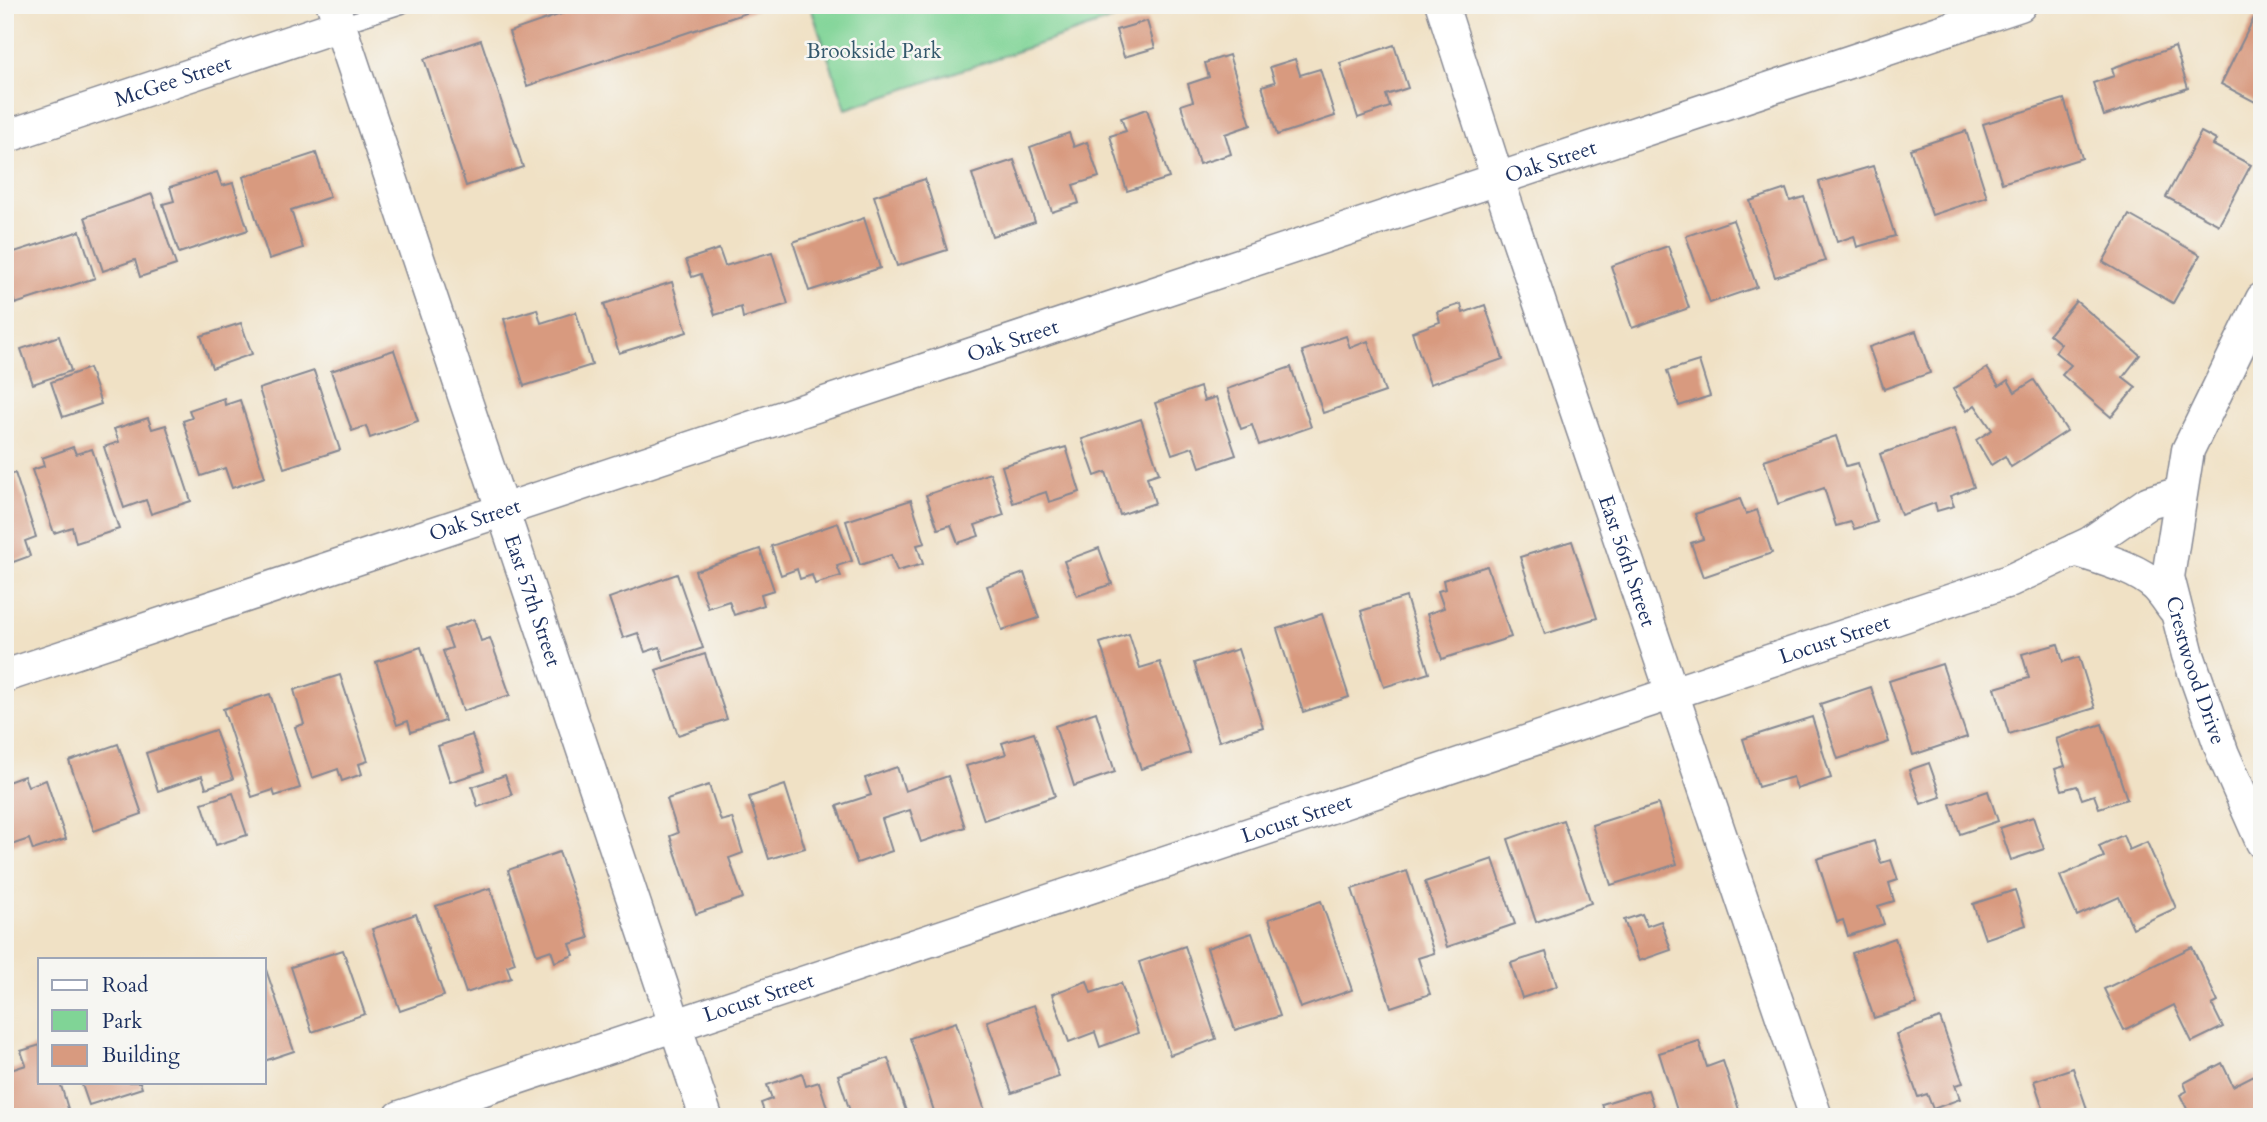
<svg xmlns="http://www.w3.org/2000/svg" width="2267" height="1122" viewBox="0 0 2267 1122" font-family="Cardo,serif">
<rect width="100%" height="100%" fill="#f6f6f2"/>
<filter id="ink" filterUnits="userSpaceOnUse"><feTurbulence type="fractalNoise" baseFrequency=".0143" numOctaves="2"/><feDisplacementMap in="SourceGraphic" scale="14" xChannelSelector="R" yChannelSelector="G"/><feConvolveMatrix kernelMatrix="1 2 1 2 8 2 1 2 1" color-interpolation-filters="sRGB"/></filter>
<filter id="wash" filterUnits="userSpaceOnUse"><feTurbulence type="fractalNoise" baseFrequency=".00686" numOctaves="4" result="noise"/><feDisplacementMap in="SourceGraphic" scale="28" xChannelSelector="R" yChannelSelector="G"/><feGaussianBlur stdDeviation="1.57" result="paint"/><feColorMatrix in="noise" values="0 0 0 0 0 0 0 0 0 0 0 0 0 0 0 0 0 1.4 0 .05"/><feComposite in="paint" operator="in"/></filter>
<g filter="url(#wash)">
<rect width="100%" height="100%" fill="#f0e1c5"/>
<!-- green -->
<polygon fill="#80d496" stroke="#4e827a" stroke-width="2" points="810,5 1155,5 846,109"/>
<g id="blocks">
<!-- building -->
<g fill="#d89a7f">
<polygon points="587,5 767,5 767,6 527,86 509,32"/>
<polygon points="2254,18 2262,22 2262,99 2259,104 2221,84"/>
<polygon points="1147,21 1155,48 1124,57 1116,30"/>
<polygon points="481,40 523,167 466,186 424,59"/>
<polygon points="1394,45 1408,88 1386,95 1390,107 1358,118 1340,63"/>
<polygon points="2175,47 2188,88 2104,116 2093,83 2114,76 2112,68"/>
<polygon points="1229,55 1251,125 1225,134 1231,154 1199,164 1181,105 1193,101 1188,84 1209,77 1205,63"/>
<polygon points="1295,59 1300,75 1320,69 1335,116 1277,135 1262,86 1275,82 1270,67"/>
<polygon points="2064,99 2082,158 2002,183 1983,124"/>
<polygon points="1147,109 1169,178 1127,191 1110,136 1126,131 1121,118"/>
<polygon points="1966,131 1987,197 1932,215 1910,149"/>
<polygon points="2201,132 2216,140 2213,145 2251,165 2219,225 2166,197"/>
<polygon points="1069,133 1074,147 1087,142 1099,177 1073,185 1079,203 1052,212 1030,147"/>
<polygon points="316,153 330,197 291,210 303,248 269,259 243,177"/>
<polygon points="1014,160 1035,222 992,236 972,174"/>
<polygon points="1873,166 1895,236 1857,247 1854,236 1837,242 1819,182"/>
<polygon points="217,172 222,186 233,183 248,230 179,253 163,204 174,201 170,187"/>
<polygon points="925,179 947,250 897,266 874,196"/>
<polygon points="1786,189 1790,201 1804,197 1825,261 1775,277 1750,201"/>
<polygon points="152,194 176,265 140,277 135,260 103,271 85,217"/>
<polygon points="2129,215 2200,255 2173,303 2103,262"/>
<polygon points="864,218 880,268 809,291 793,242"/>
<polygon points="1733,220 1757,287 1710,303 1686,236"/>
<polygon points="80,231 95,278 15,304 5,272 5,255"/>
<polygon points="1668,246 1689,308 1632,328 1611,266"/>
<polygon points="719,249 725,266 772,252 788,304 743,318 741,307 715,315 701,274 692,277 686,260"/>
<polygon points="672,282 687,332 619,353 604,304"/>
<polygon points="2076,301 2140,355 2123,377 2136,387 2111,417 2062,375 2071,365 2055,352 2061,344 2049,334"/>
<polygon points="1461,304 1463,313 1485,305 1503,359 1430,384 1412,332 1440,322 1437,312"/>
<polygon points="537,309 541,323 576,312 592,365 524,386 504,319"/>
<polygon points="241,323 252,354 212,368 201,336"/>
<polygon points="1916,331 1930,373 1884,389 1869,347"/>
<polygon points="59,336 71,371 33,384 21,349"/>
<polygon points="1346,336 1350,348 1368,341 1385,392 1323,413 1302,351"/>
<polygon points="394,350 418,421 370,438 366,426 352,431 331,371"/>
<polygon points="1699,361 1710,396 1679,406 1667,371"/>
<polygon points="1291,367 1311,427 1259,445 1252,425 1241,429 1227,389"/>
<polygon points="89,368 101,404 63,417 51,382"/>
<polygon points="1987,368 1999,386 2008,380 2015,392 2034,380 2067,431 2011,467 2005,456 1991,465 1976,440 1992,430 1975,405 1967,411 1953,389"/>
<polygon points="314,371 340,450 284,468 259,389"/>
<polygon points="1200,387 1204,401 1216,397 1236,455 1200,467 1193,447 1172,454 1155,403"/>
<polygon points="224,398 225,405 240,400 265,477 232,488 225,468 201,476 183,421 192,418 189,410"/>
<polygon points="148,418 152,429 166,425 191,501 151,514 146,500 124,508 104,447 119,442 114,429"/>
<polygon points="1141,419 1159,473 1147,477 1155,503 1120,515 1106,472 1095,476 1082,439"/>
<polygon points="1954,429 1974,487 1950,496 1954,506 1937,511 1935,503 1901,515 1880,454"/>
<polygon points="1836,436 1846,466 1858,463 1877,522 1854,529 1851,522 1836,526 1824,488 1778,504 1764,460"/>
<polygon points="73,447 76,454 92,449 119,529 76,543 72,527 54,533 32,470 44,466 42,458"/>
<polygon points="1066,447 1080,492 1049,502 1046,492 1013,503 1002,466"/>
<polygon points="15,473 36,537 25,541 30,556 5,565 5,476"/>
<polygon points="990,473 1004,515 975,525 979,536 958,543 951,525 938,529 926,495"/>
<polygon points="1740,499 1746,514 1757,510 1772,553 1703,577 1691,543 1703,539 1695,514"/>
<polygon points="911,500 925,543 917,545 923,564 897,571 891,555 860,565 846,521"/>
<polygon points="838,523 852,561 837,566 841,576 815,584 812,575 800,579 797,569 781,575 771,546"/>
<polygon points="1572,541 1597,618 1545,634 1520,557"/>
<polygon points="1099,548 1112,584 1077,596 1064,561"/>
<polygon points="760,549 774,590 761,594 764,605 734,615 729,601 708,608 695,571"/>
<polygon points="1487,566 1511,637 1442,659 1427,614 1444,608 1438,591 1445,589 1443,580"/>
<polygon points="1024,573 1039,618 1002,630 987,586"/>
<polygon points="677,574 703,648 664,661 660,647 645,652 638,633 623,638 609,598"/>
<polygon points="1406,597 1429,673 1384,687 1361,611"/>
<polygon points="1322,614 1349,697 1303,712 1277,629"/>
<polygon points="474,619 481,641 490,638 510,695 463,711 443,651 452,648 445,629"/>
<polygon points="1129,634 1140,668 1160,662 1190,753 1141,769 1100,643"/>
<polygon points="2058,644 2063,662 2079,657 2095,708 2009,734 1995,688 2029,678 2022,654"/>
<polygon points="421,647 445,721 411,732 408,721 397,725 376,662"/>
<polygon points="1238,649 1263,727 1219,741 1194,663"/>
<polygon points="705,654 727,719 678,735 656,670"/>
<polygon points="1942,664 1967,737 1913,755 1889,681"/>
<polygon points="340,675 368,761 359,764 362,774 342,781 338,769 312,778 295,727 304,724 294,690"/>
<polygon points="1871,687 1889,742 1838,759 1820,704"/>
<polygon points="270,694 300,788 275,796 273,790 252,797 223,709"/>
<polygon points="1096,712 1115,772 1074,786 1055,726"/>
<polygon points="1812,717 1831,778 1797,789 1793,777 1758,787 1743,739"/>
<polygon points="2102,724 2127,799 2099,808 2094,795 2082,799 2077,786 2062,790 2055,769 2065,766 2056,739"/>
<polygon points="215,730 233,779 206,788 202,776 158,791 146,753"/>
<polygon points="1034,733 1055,796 984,820 966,766 1006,754 1002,743"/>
<polygon points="472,735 484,771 450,782 438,746"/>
<polygon points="118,744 142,814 94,831 69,761"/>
<polygon points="1929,763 1941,797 1921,804 1909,770"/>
<polygon points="897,767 905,791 948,776 965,827 921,842 910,810 882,819 892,851 857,863 837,806 871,795 865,778"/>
<polygon points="505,775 512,795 478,807 472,787"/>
<polygon points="24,776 28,786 46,780 66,839 33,850 29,839 5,847 5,783"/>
<polygon points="709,785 721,821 732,818 743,853 729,858 743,898 696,914 670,836 678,833 667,799"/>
<polygon points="785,785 805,848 769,859 749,797"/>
<polygon points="1988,791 1998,821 1960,834 1950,804"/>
<polygon points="233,793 247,835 216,845 202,803"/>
<polygon points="1658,804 1677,864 1611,885 1592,825"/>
<polygon points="2033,817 2044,849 2011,860 2000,828"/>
<polygon points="1563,820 1591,903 1536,922 1508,839"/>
<polygon points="2123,835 2129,850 2147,842 2176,908 2133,928 2119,897 2077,916 2060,876 2104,857 2099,846"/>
<polygon points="1874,841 1881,863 1891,860 1898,880 1889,883 1894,901 1878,906 1884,924 1848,936 1843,920 1837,922 1817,859"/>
<polygon points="559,852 589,938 570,944 574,955 555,962 551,950 537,955 508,870"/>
<polygon points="1493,859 1515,924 1447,947 1425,882"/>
<polygon points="1407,871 1434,953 1418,958 1430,994 1391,1007 1352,889"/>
<polygon points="490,888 515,963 507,966 511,978 466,993 436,906"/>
<polygon points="2015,890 2026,925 1985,939 1973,904"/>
<polygon points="1321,901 1352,990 1300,1008 1269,919"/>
<polygon points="416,914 444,996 400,1011 372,929"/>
<polygon points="1642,914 1647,926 1661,921 1671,950 1639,961 1624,920"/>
<polygon points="1252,933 1280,1016 1235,1030 1207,948"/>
<polygon points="1895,938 1917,1004 1874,1018 1852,953"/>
<polygon points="1185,946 1216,1039 1170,1055 1139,962"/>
<polygon points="2192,947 2218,1002 2212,1005 2223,1027 2192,1042 2174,1005 2124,1030 2104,989"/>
<polygon points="343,950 365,1014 312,1032 291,967"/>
<polygon points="1546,952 1557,986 1522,998 1511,963"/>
<polygon points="264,964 294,1051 264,1061"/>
<polygon points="1087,981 1091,993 1121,983 1138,1033 1100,1047 1095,1032 1069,1042 1052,994"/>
<polygon points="1034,1005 1059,1077 1012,1093 987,1021"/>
<polygon points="1940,1018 1963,1083 1955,1085 1960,1099 1933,1109 1927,1094 1918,1097 1896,1034"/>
<polygon points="956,1022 987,1117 936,1117 910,1038"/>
<polygon points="1699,1041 1707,1067 1723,1061 1739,1110 1716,1117 1679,1117 1659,1053"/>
<polygon points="40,1045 40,1082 60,1082 69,1112 54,1117 5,1117 5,1065 10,1064 11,1070 26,1065 21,1051"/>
<polygon points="888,1058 908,1117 852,1117 838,1075"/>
<polygon points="2222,1063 2233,1086 2254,1075 2262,1090 2262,1117 2191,1117 2180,1095 2187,1091 2184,1083"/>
<polygon points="2073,1068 2087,1109 2065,1117 2046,1117 2034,1081"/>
<polygon points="802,1073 806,1086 819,1082 830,1117 766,1117 761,1103 772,1099 767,1085"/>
<polygon points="81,1082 140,1082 142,1088 89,1105"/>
<polygon points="1648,1090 1657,1117 1606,1117 1602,1104"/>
</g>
</g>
</g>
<g filter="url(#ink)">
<use href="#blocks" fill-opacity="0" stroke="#868892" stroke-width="2"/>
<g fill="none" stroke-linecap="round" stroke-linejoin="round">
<!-- lane casing -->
<g stroke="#868892" stroke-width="19">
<polyline id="lane" points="340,25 402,5"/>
</g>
<!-- street casing -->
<g stroke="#868892" stroke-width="35">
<g id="street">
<path id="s1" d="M333 5 706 1117"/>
<path id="s2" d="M1442 5 1498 180 1816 1117"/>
<path id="s3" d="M5 137 340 25"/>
<path id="s4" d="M2262 299 2188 450 2168 577 2188 655 2223 754 2262 842"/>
<path d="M2075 550C2101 559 2135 567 2156 586 2163 593 2168 601 2174 609"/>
<path id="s5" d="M5 676 2020 5"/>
<path id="s6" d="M400 1117 2009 581 2090 543 2149 502 2180 493"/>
</g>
</g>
<!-- lane -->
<use href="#lane" stroke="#fff" stroke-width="16"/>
<!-- street -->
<use href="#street" stroke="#fff" stroke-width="32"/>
</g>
</g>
<g text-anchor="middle" stroke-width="5" stroke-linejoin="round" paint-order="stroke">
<!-- park labels -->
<g font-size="21" fill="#34586c" stroke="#f6f6f2">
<text x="874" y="58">Brookside Park</text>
</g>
<!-- street labels -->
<g font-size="21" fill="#1b2f5e" stroke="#f6f6f2">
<text dy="7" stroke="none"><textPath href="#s3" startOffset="177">McGee Street</textPath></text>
<text dy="7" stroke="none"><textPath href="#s5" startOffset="1629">Oak Street</textPath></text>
<text dy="7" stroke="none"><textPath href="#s5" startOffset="1062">Oak Street</textPath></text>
<text dy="7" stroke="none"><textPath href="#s5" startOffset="495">Oak Street</textPath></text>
<text dy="7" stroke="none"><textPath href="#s2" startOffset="586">East 56th Street</textPath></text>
<text dy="7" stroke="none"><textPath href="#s1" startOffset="628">East 57th Street</textPath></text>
<text dy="7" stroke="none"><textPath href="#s6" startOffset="1512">Locust Street</textPath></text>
<text dy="7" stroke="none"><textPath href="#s4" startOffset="394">Crestwood Drive</textPath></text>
<text dy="7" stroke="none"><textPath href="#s6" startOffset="945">Locust Street</textPath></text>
<text dy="7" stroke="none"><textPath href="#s6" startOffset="378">Locust Street</textPath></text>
</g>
</g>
<!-- margin -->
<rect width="2267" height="1122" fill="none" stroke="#f6f6f2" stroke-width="28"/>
<!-- legend -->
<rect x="38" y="958" width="228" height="126" fill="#f6f6f2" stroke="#9ea6b7" stroke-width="2"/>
<rect x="52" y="980" width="35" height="10" fill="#ffffff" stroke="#9ea6b7" stroke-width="2"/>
<text x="102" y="992" font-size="21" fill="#1b2f5e">Road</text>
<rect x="52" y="1010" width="35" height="21" fill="#80d496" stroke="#9ea6b7" stroke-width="2"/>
<text x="102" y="1028" font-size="21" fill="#1b2f5e">Park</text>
<rect x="52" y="1045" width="35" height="21" fill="#d89a7f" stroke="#9ea6b7" stroke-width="2"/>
<text x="102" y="1062" font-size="21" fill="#1b2f5e">Building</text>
</svg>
